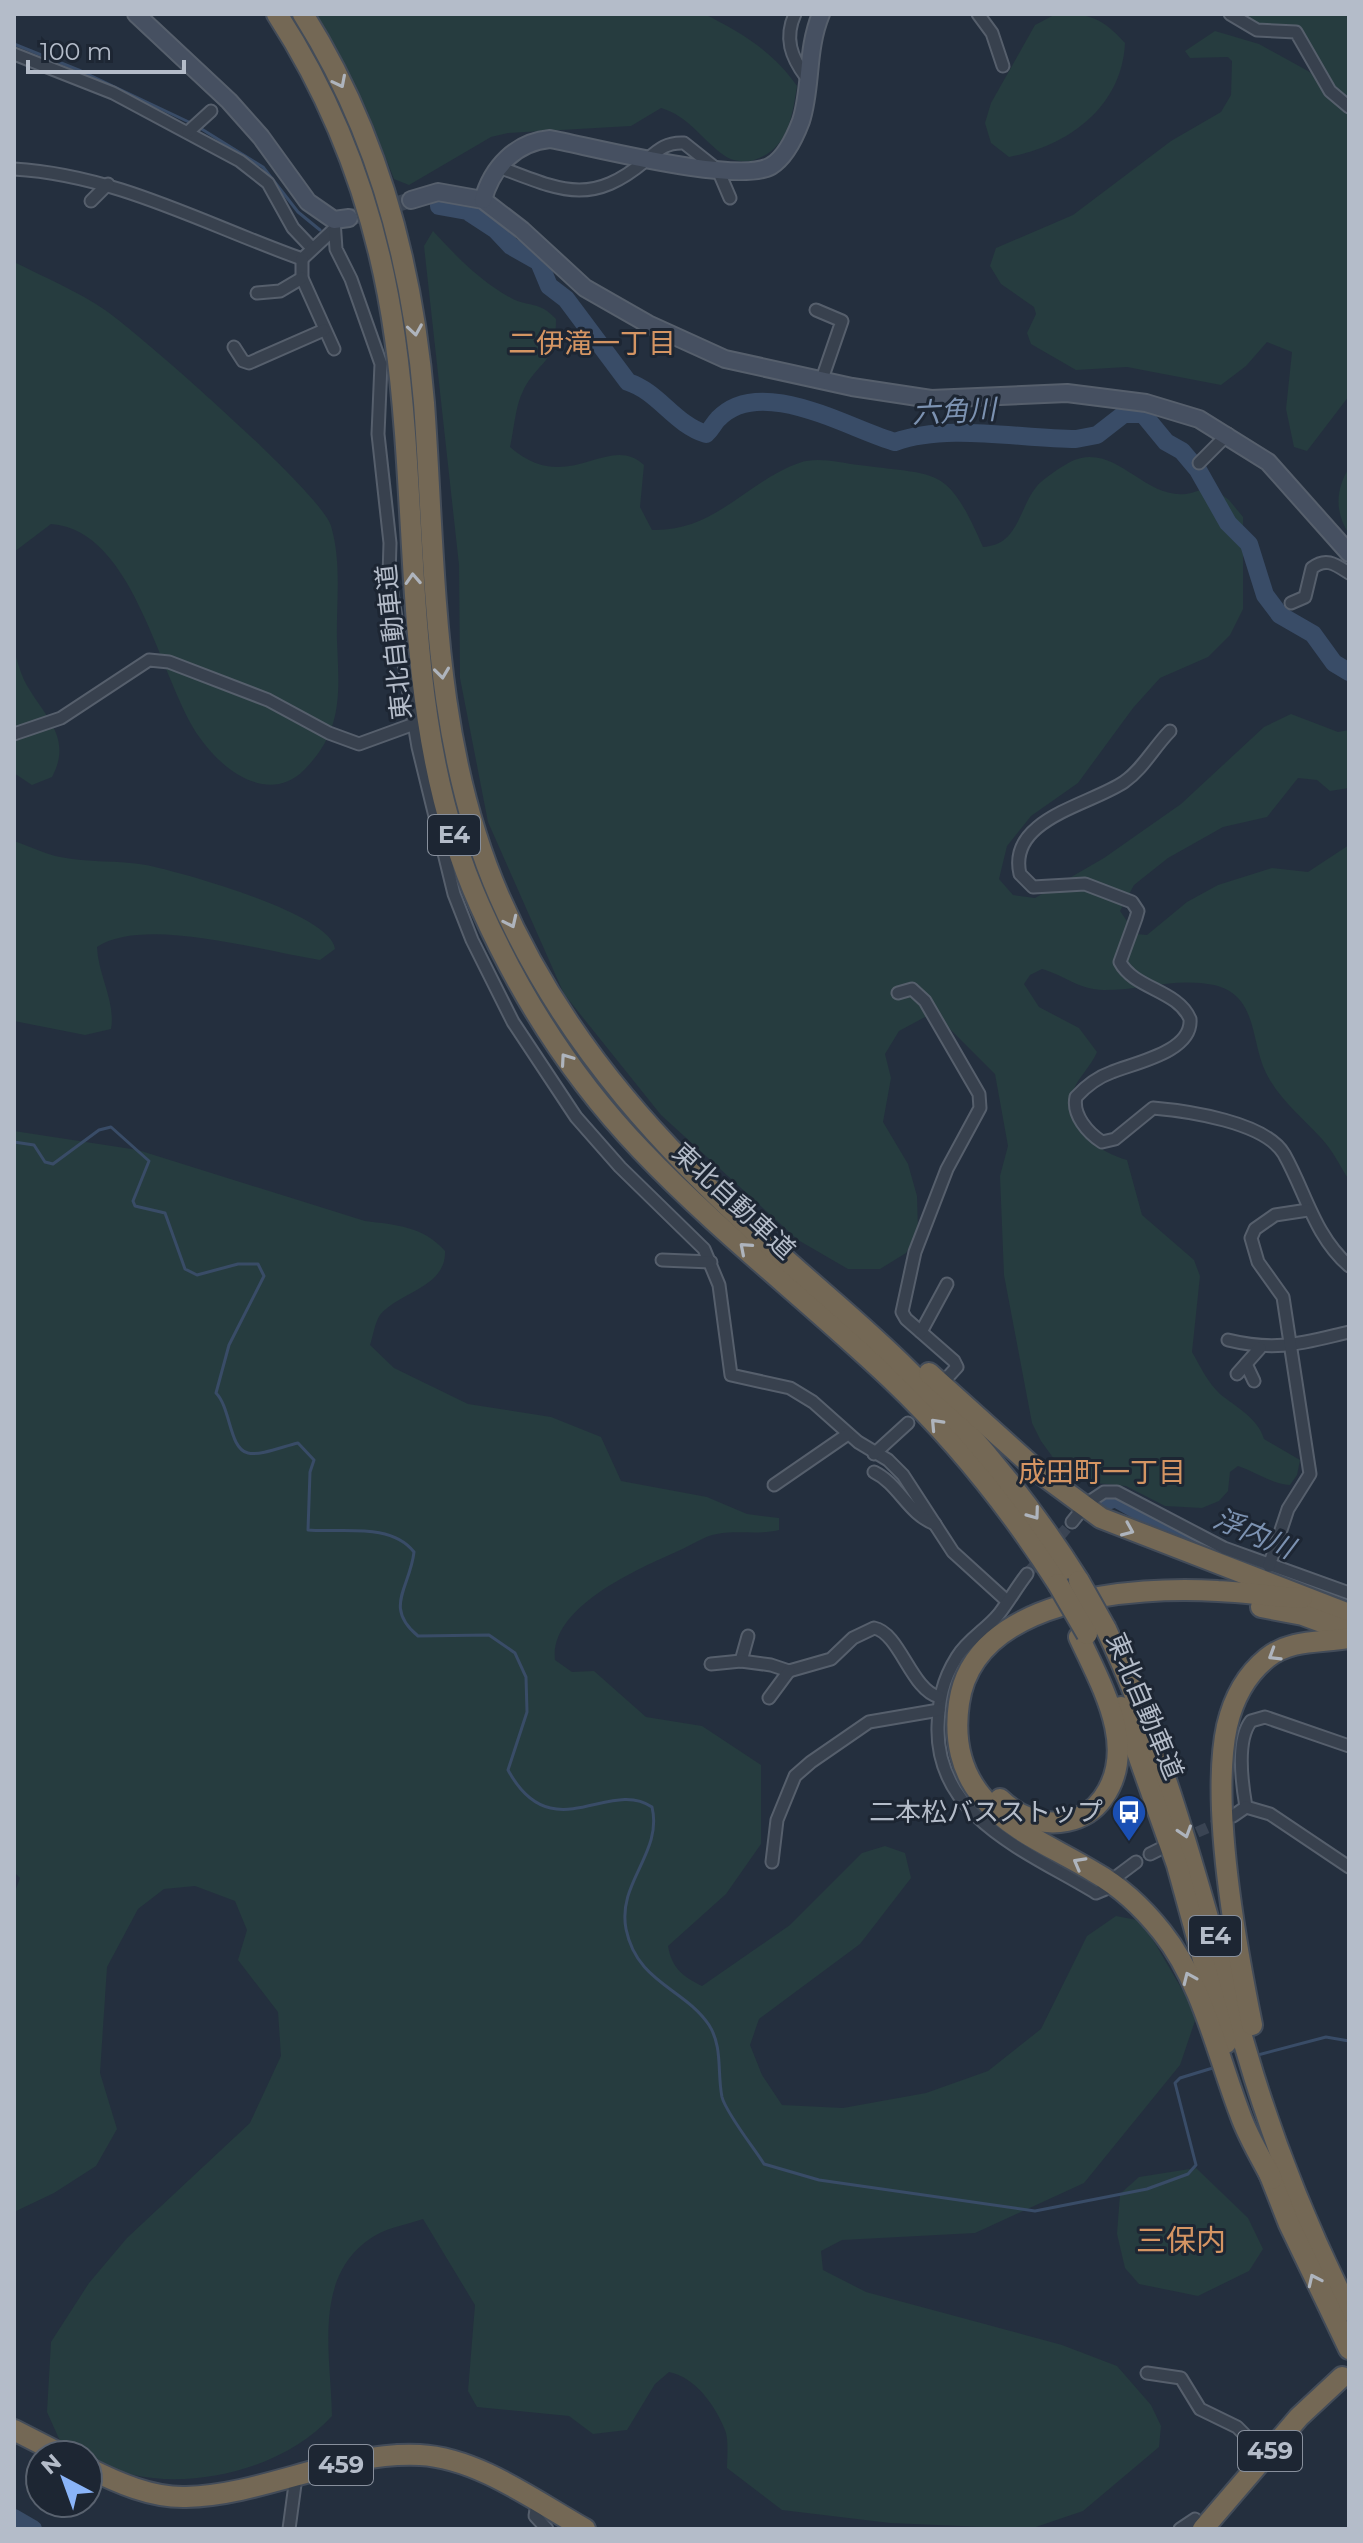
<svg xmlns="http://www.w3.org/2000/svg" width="1363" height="2543" viewBox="0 0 1363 2543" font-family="Montserrat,'Noto Sans JP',sans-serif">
<rect width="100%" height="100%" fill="#242f3e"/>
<!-- green -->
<g fill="#263c3f">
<path d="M315 14H704C739 31 774 52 797 86 792 118 788 149 754 160 745 163 732 161 725 156 702 140 689 116 661 108L631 126 508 133 491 137 409 185 394 179 367 110Z"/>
<path d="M1056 14C1091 14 1101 17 1125 43 1122 107 1068 146 1009 157L991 143 985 123 991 103 1035 25Z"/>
<polygon points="1238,14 1349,14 1349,101 1327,81 1302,32 1295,27 1256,25"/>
<polygon points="1215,31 1259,44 1308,71 1315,76 1329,99 1349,114 1349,396 1307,451 1294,447 1286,409 1292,352 1267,342 1246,366 1221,385 1127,367 1076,370 1031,344 1027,333 1036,314 1034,307 1001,284 990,266 996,248 1073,215 1171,141 1221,112 1231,95 1232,61 1228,57 1190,58 1185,51"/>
<path d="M433 231C457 257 480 281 511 298 530 308 538 300 556 319 556 366 540 358 523 391 515 407 514 430 510 447 568 498 608 431 644 465L640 507 652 530C715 532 747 481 799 463 817 456 841 463 859 465 942 476 947 466 983 547 1019 545 1018 509 1037 486 1044 478 1062 466 1072 461 1116 442 1143 499 1186 494 1194 493 1202 489 1210 486L1229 500 1243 517V609L1230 635 1208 657 1160 678 1133 708 1078 783 1031 816 1007 846 999 879 1013 895 1035 898 1104 858 1181 804 1264 727 1291 714 1338 732 1349 730V788L1330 791 1317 780 1298 778 1267 817 1223 827 1168 858 1134 885 1120 911 1136 934 1147 935 1187 902 1218 885 1272 868 1308 872 1349 845V1180C1340 1166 1333 1151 1322 1139 1303 1118 1279 1099 1266 1073 1250 1040 1258 995 1214 985 1176 977 1142 990 1104 990 1079 990 1064 975 1042 969L1030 975 1024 984 1039 1007 1079 1028 1097 1052C1091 1066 1078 1078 1074 1089 1061 1126 1096 1151 1127 1160L1142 1215 1194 1260 1200 1276 1192 1352C1200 1366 1208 1383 1220 1394 1236 1407 1258 1418 1264 1439L1300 1460 1297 1475 1290 1485C1274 1485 1254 1471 1238 1466L1230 1472 1228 1491 1219 1501 1202 1508 1165 1506 1126 1486 1086 1482 1054 1459 1041 1441 1032 1423 1004 1275 1000 1176 1008 1146 995 1074 948 1027 925 1017 899 1031 885 1054 891 1078 883 1122 908 1164 917 1196 918 1230 906 1253 880 1269H848L798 1240 661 1115 564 994 488 822 460 678 459 565 424 246Z"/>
<path d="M14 262C44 277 77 291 105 310 140 334 322 494 331 526 342 563 336 603 337 641 339 691 344 730 304 770 269 805 223 771 200 738 159 681 136 530 51 524L14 552Z"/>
<path d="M1349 468V534C1335 513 1335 490 1349 468Z"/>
<path d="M14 650C17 660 20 671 24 680 42 715 74 736 52 777L32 785 14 773Z"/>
<path d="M14 841C29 846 45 854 60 857 88 863 118 860 146 865 181 872 332 914 335 949L320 960C265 952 144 915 97 947 98 975 116 1002 111 1029L85 1035 14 1021Z"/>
<path d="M14 1131 138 1150 365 1221C396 1225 423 1226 445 1251 446 1288 400 1291 380 1315 375 1322 373 1336 370 1345L394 1368 468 1404 551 1417 601 1437 621 1481 707 1497 747 1514 779 1518V1530C759 1535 738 1530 717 1534 704 1536 690 1546 678 1551 638 1569 549 1607 555 1660L572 1672 594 1671 646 1717 702 1726 761 1765V1844L726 1894 668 1946C672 1968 682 1976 702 1986L790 1925 862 1853 885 1846 905 1853 911 1878 860 1944 759 2019 750 2045 762 2075 782 2105 843 2108 926 2093 988 2071 1041 2029 1087 1936 1116 1916 1142 1921 1197 2015 1180 2065 1084 2183 975 2233 842 2240 821 2251 823 2270 866 2292 1062 2345 1117 2366 1151 2405 1161 2426 1159 2447 1083 2511 1030 2529 890 2523 782 2510 727 2468C727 2457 729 2440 725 2430 715 2405 695 2377 669 2372L655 2384 627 2430 593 2434 569 2416 477 2407 468 2391 475 2305 423 2219C409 2224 390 2227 376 2235 311 2273 331 2354 332 2416 286 2467 199 2489 133 2475 108 2470 82 2452 60 2441L47 2412 51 2342 89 2283 127 2238 250 2123 281 2056 278 2012 238 1960 247 1930 235 1901 195 1886 164 1889 138 1909 107 1967 100 2073 117 2129 96 2166 54 2193 14 2212V1894L20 1878 14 1872Z"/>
<polygon points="1196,2168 1248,2218 1263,2249 1249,2271 1198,2296 1139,2284 1125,2268 1117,2234 1120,2194 1139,2177"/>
</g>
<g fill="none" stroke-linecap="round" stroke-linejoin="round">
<!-- stream -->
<g stroke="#394c67" stroke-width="3">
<polyline points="14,44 81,71 193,124"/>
<polyline points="200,128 263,167 298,212 320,230"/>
<path d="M14 1142 34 1145 45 1162 53 1164 99 1130 111 1127 149 1161 133 1201 135 1206 165 1213 185 1269 197 1275 238 1264H258L264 1276 229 1345 216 1393C231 1408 229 1449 248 1453 261 1456 284 1446 298 1443L314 1460 310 1472 308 1530C341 1533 391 1522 414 1552 410 1588 383 1607 418 1636L489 1635 515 1653 526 1677 527 1712 508 1770C552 1851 609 1777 652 1807 663 1853 617 1882 626 1929 637 1983 684 1988 709 2025 723 2047 717 2073 722 2097 726 2113 754 2148 764 2164L819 2180 1035 2211 1147 2189 1188 2174 1196 2165 1175 2083 1180 2078 1216 2067"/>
<polyline points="1254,2056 1326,2037 1349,2041"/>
</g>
<!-- river -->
<g stroke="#394c67" stroke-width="18">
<path d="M439 206 467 211 496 230 511 246 539 262 549 286 566 299 628 382C659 392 674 424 706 434 712 429 713 424 718 419 760 374 849 429 895 442 947 423 1021 439 1076 439L1097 435 1124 414H1143L1166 442 1182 451 1198 470 1228 523 1249 544 1265 595 1280 615 1313 634 1334 663 1349 672"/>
<polyline points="1097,1505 1115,1498 1190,1540 1235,1560 1349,1600"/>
<polyline points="14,2518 33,2529"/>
</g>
<!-- street-tunnel -->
<g stroke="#3a4453" stroke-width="11" stroke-dasharray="11 5.5" stroke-linecap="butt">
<polyline points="1027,1574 1072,1522"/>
<polyline points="1182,1839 1225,1820"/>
</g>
<!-- secondary-tunnel -->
<polyline stroke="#3a4453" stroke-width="16" stroke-dasharray="16 8" stroke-linecap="butt" points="349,218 411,200"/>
<!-- street casing -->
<g stroke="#565f6c" stroke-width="15">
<g id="street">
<path d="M795 14C784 38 791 57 806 77"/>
<polyline points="978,14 992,33 1003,66"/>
<polyline points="1230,14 1257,30 1296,32 1330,91 1349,107"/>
<polyline points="14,54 113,93 240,161 268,183 293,228 312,248"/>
<polyline points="188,132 211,111"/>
<path d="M499 167C560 190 590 207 645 161 658 150 666 142 684 143L718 170 730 198"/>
<path d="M14 169C117 175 206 225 302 259L332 231"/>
<polyline points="91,201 108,184"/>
<polyline points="334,220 336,249 351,279 381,364 378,434 390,543 389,576 418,747 454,894 472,940 513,1022 576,1117 620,1167 704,1249 719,1285 731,1375 790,1388 813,1402 858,1442 888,1460 903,1475 953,1552 1007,1601"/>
<polyline points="302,259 302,278 334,349"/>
<polyline points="257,293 280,291 302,278"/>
<polyline points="816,310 842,321 822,379"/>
<polyline points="234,347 243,361 249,363 324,330"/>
<polyline points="1199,463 1228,434"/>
<path d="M1291 603 1305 597 1312 568C1326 557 1335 564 1349 573"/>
<path d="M1170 731C1154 747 1143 769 1124 782 1090 805 1007 819 1020 874L1033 887 1085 884 1132 902 1138 911 1136 918 1120 962C1134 989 1178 990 1190 1019 1193 1052 1134 1063 1112 1072 1098 1077 1086 1086 1076 1097 1072 1115 1088 1133 1102 1142L1115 1139 1153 1108C1188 1111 1265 1122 1284 1154 1306 1193 1314 1235 1349 1266"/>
<polyline points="14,734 61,718 149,660 169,662 268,700 329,733 359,744 414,724"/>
<polyline points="898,993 912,989 925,1001 979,1094 980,1108 947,1169 915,1252 902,1312 906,1319 954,1361 957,1367 946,1379"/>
<polyline points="662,1260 711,1262"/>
<polyline points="921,1332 947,1284"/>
<path d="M1228 1340C1277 1352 1302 1343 1349 1332"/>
<polyline points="1246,1364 1254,1381"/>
<polyline points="1237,1374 1260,1348"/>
<polyline points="874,1454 908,1423"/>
<path d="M874 1472C899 1484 908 1514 935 1524"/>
<polyline points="774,1485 848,1434"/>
<polyline points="1089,1502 1104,1492 1117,1492 1224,1548 1349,1593"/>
<polyline points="1072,1522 1080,1512"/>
<polyline points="1269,1566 1288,1509 1310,1474 1283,1297 1258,1262 1251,1238 1255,1229 1275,1215 1308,1210"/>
<path d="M1027 1574C1017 1587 1009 1601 999 1614 986 1630 968 1639 957 1657 942 1681 939 1700 938 1726 935 1818 1029 1852 1096 1893L1108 1888"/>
<polyline points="741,1661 748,1636"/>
<path d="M711 1664 741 1661 771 1665 789 1671 831 1659 853 1638 874 1628C900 1633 911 1690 939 1697"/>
<polyline points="769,1698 789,1671"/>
<path d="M1349 1746 1265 1717 1251 1721C1236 1740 1242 1784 1246 1807L1270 1814 1349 1867"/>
<polyline points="1233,1816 1246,1807"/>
<polyline points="1150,1854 1160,1849"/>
<polyline points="772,1862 777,1820 795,1776 811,1762 869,1722 939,1710"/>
<polyline points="1116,1877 1136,1862"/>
<polyline points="1147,2373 1181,2378 1200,2409 1237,2427 1266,2456"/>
<polyline points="537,2503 535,2516 547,2529"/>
<polyline points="289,2529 296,2477"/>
<polyline points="1180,2529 1195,2519"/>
</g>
</g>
<!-- secondary casing -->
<g stroke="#565f6c" stroke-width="20">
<g id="secondary">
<polyline points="136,14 229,101 261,137 308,202 334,220 349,218"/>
<polyline points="411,200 438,192 483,200 522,230 585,288 648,324 725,359 852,387 931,399 1067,393 1146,403 1199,419 1268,462 1349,553"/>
<path d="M483 200C492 167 516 142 550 139 593 147 738 185 771 166 786 157 795 137 801 121 812 87 806 50 821 14"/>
</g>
</g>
<!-- highway casing -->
<g stroke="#434c59" stroke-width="24">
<g id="highway">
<path d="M277 14C341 113 379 222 395 338 422 529 399 726 480 906 520 996 573 1079 641 1150 719 1232 809 1301 891 1379 955 1440 1011 1510 1058 1584"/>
<path d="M303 14C377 131 413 266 424 403 436 569 431 740 499 896 564 1046 671 1159 792 1265 830 1299 870 1332 907 1369 973 1433 1030 1503 1079 1581"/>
<polyline points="929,1373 1040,1473 1101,1518 1349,1614"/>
<polyline points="1261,1607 1303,1615 1349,1632"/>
<path d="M1106 1629C1171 1767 1203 1905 1246 2050 1272 2140 1307 2227 1349 2311"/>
<polyline points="1121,1707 1177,1865 1226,2043"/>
<path d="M1000 1799C1019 1817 1042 1826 1067 1821 1082 1818 1094 1811 1103 1798 1139 1748 1101 1685 1079 1637"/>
<path d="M1252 2025C1236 1946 1210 1804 1227 1726 1233 1700 1246 1675 1267 1658 1291 1639 1320 1643 1349 1638"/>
<polyline points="1267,2168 1289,2224 1349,2349"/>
<path d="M1272 2179C1261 2158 1248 2137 1240 2114 1217 2054 1202 1982 1162 1932 1143 1908 1121 1887 1094 1872 1057 1849 1013 1833 984 1799 960 1772 954 1737 959 1703 974 1597 1134 1586 1218 1591 1246 1592 1274 1597 1302 1598"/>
<polyline points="14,2430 63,2455"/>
<path d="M88 2468C118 2483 152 2498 186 2497 265 2495 340 2451 420 2455 478 2458 535 2501 585 2529"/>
<polyline points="1203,2529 1299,2417 1342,2377"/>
</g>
</g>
<!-- street -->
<use href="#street" stroke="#38414e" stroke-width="11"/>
<!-- secondary -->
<use href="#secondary" stroke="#465061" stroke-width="16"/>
<!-- highway -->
<use href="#highway" stroke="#746855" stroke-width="20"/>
<!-- highway-bridge casing -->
<g stroke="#434c59" stroke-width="24" stroke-linecap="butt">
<g id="highway-bridge">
<polyline points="1079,1581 1106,1629"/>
<polyline points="1058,1584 1087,1634"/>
</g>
</g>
<!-- highway-bridge -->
<use href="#highway-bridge" stroke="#746855" stroke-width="20"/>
</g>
<!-- one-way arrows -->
<defs><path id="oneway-chevron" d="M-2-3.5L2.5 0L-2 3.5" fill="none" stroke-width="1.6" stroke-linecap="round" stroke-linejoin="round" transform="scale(2)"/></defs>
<g stroke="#aeb4bd">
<use href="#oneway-chevron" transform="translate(340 82) rotate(63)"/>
<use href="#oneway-chevron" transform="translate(415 330) rotate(81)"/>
<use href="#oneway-chevron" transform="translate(413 579) rotate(-93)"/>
<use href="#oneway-chevron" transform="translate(442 673) rotate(83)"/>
<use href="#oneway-chevron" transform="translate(511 922) rotate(65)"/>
<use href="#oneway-chevron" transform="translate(566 1059) rotate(-125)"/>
<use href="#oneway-chevron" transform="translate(745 1248) rotate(-139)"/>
<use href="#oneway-chevron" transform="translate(936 1424) rotate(-133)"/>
<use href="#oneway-chevron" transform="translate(1034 1514) rotate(54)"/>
<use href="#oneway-chevron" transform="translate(1128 1530) rotate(23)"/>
<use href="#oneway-chevron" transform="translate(1274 1655) rotate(148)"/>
<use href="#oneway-chevron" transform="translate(1185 1832) rotate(72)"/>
<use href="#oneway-chevron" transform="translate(1079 1863) rotate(-151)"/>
<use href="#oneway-chevron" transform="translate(1189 1978) rotate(-114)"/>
<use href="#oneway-chevron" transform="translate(1314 2280) rotate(-115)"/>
</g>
<!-- icons -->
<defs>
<g id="bus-pin" transform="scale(1.8)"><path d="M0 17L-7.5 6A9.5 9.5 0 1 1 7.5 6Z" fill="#1a4fb4" stroke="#1d2633"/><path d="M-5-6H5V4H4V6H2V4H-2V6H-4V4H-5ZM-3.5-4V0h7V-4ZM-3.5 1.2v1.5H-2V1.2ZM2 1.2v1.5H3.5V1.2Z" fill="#fff"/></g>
</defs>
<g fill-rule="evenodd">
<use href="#bus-pin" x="1129" y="1812"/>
</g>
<g text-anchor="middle" stroke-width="6" stroke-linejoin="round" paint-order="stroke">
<!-- shield labels -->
<g fill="#1d2633" stroke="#878f9c" stroke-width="2">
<rect x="428" y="815" width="52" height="40" rx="6"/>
<rect x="1189" y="1916" width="52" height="40" rx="6"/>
<rect x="1238" y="2431" width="64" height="40" rx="6"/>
<rect x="309" y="2445" width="64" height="40" rx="6"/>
</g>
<g font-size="24" font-weight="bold" fill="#b4bcc9">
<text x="454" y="843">E4</text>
<text x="1215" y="1944">E4</text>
<text x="1270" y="2459">459</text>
<text x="341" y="2473">459</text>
</g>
<!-- street labels -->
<g font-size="26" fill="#b4bcc9" stroke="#1d2633">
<text transform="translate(394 642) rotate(-96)" y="9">東北自動車道</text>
<text transform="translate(734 1201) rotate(43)" y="9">東北自動車道</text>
<text transform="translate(1145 1706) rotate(67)" y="9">東北自動車道</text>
</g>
<!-- poi labels -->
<g font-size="26" fill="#b4bcc9" stroke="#1d2633" text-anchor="end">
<text x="1103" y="1821">二本松バスストップ</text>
</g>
<!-- neighbourhood labels -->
<g font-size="28" fill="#d59563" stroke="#1d2633">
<text x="592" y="353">二伊滝一丁目</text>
<text x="1102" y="1482">成田町一丁目</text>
</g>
<!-- water labels -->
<g font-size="28" font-style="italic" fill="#7c92b1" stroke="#1d2633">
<text transform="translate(954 411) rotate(-3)" y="10">六角川</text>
<text transform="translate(1254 1533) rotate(23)" y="10">浮内川</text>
</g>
<!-- quarter labels -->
<g font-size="30" fill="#d59563" stroke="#1d2633">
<text x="1181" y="2251">三保内</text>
</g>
</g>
<!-- border -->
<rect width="1363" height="2543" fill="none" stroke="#b4bcc9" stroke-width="32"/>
<!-- north arrow -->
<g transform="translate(64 2479) rotate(319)"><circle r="38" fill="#1d2633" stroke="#59626f" stroke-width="2"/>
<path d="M0-6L14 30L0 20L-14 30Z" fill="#8ab4f8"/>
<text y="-12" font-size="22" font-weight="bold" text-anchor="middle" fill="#b4bcc9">N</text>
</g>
<!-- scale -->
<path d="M28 60v12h156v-12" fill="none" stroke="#b4bcc9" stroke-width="4"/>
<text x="40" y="60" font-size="24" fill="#b4bcc9" stroke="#1d2633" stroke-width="6" paint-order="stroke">100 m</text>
</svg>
